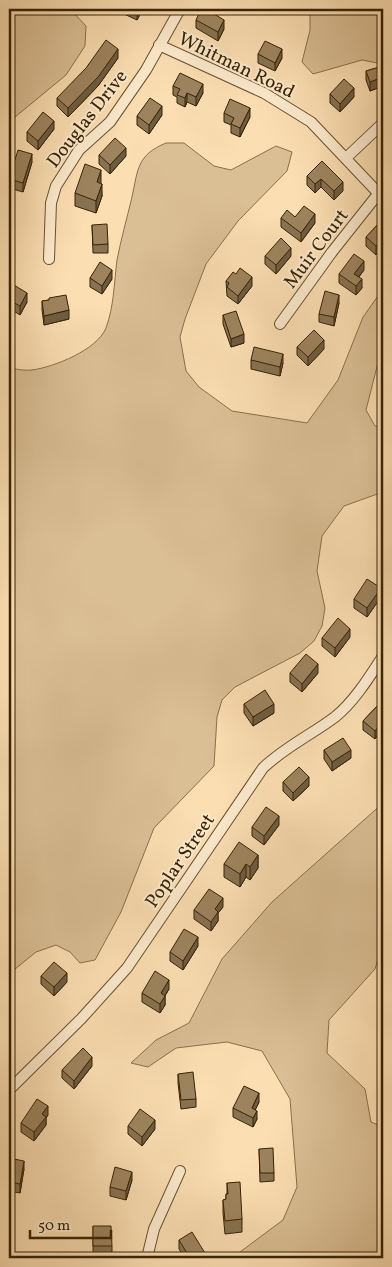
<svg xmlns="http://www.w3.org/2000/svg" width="392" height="1267" viewBox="0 0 392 1267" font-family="Vollkorn,serif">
<rect width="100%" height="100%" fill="#fbdeb2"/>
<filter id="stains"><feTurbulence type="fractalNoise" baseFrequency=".004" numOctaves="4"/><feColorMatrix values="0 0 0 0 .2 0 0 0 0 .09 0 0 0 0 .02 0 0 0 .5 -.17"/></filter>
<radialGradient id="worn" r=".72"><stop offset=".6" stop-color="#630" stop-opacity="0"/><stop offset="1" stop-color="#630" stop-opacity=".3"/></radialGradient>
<!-- green -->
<g fill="#dabe94" stroke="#89704c">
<polygon points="9,9 70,9 86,26 85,46 66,75 9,122"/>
<polygon points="310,9 366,9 374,14 383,16 383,64 362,60 313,74 302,62 310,30"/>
<path d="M166 143H184L214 166 231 170 276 146 292 152 287 171 238 221 206 264 185 319 180 337 186 371 199 387 232 411 307 423 338 380 363 317 383 289V343L366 410 375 426 383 427V492L344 506 322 536 317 571 325 608 322 626 314 641 300 653 235 687 222 700 217 717 214 766 154 828 121 912 95 960 80 963 70 952 56 945 36 952 9 974V368C16 369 25 371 32 370 54 367 97 350 106 328 114 306 114 284 117 260 121 239 127 218 132 197 138 169 137 155 166 143Z"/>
<polygon points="383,803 383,943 375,969 329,1020 327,1053 365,1089 371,1122 383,1127 383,1257 232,1258 283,1220 297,1187 290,1099 262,1051 227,1042 176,1048 148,1067 131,1063 156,1040 189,1023 222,959 272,902"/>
</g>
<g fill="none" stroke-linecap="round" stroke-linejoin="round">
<!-- street casing -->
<g stroke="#695230" stroke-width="12">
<g id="street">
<polyline points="159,45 264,93 311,122 383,198"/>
<polyline points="346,158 383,123"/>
<polyline points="49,259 51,203 56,186 79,150 110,122 146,70 180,9"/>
<polyline points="280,324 332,252 378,194"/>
<path d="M9 1090 81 1019 127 968 263 768C285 747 311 735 335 717 354 702 370 676 383 656"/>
<polyline points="147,1258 154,1229 180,1171"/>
</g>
</g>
<!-- street -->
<use href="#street" stroke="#fceacd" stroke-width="10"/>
</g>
<!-- wall -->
<g fill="#877251" stroke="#382304">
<polygon points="122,9 143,9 137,20 122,13"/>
<polygon points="196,20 224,29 218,41 196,28"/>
<polygon points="258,54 282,58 275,71 258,63"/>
<polygon points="118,58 98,86 68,117 57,106 57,98"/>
<polygon points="383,66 383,86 370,91 366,80 366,71"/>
<polygon points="173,86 203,93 196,106 187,102 185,107 177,103 177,97 173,95"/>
<polygon points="330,94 354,97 340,112 330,103"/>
<polygon points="224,113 250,117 240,137 231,133 231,125 224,122"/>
<polygon points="162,115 149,134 137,125 137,116"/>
<polygon points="54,129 38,150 27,141 27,132"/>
<polygon points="99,155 126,156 110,174 99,164"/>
<polygon points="322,161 343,191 334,200 321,187 315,193 307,185 307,176"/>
<polygon points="32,162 23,192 9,188 9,179"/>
<polygon points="101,183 102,196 96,213 75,206 75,193"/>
<polygon points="295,217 315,223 301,242 281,227 281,218"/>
<polygon points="383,219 383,247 376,255 366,246 366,237"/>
<polygon points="92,225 108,244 108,253 93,253"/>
<polygon points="265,256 291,256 276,274 265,264"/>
<polygon points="364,270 359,277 362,288 356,295 339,283 339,274"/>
<polygon points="90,278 112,279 102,294 90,287"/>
<polygon points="226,281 252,286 238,304 227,296"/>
<polygon points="9,282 27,302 20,315 9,308"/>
<polygon points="49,300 69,319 44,325 42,310 42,301"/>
<polygon points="339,303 334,326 319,322 319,314"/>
<polygon points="223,315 244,343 231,347 223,324"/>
<polygon points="297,347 324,349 308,366 297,355"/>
<polygon points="383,352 383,368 382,367 382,354"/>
<polygon points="251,360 283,363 280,376 251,369"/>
<polygon points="381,597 367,617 354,608 354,599"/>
<polygon points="350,637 335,657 322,646 322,638"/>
<polygon points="290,673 318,673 302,692 290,682"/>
<polygon points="244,704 274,713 253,726 244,713"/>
<polygon points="379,704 375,739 363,730 363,721"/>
<polygon points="324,750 351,758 332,771 324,759"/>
<polygon points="283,782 309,786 293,801 283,791"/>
<polygon points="279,825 264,845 252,836 252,827"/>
<polygon points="258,855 258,868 250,880 246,877 240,887 224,877 224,864"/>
<polygon points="223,907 218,913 218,921 211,931 194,919 194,910"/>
<polygon points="198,946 183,970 170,961 170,952"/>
<polygon points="41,976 67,982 54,996 41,984"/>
<polygon points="169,989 165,996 165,1005 160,1013 142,1002 142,993"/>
<polygon points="92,1066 74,1089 62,1078 62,1070"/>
<polygon points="178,1074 196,1099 196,1107 181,1109 178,1083"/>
<polygon points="259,1102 255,1110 257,1119 253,1127 233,1117 233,1108"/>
<polygon points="48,1115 46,1118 46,1125 34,1141 21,1132 21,1123"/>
<polygon points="128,1126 155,1129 142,1146 128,1134"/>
<polygon points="259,1149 274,1173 274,1181 260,1182"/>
<polygon points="9,1162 24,1169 20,1193 9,1191"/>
<polygon points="132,1180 126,1200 110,1196 110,1187"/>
<polygon points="227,1183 242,1219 242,1232 225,1234 223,1213 223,1200 226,1199 226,1194 227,1194"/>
<polygon points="93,1226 112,1246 112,1255 93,1255"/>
<polygon points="179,1240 208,1258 185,1258 179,1249"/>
</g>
<!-- shaded-wall -->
<g fill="#6e5c42" stroke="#382304">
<polygon points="138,9 143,9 137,20 137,12"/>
<polygon points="224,20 224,29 218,41 218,32"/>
<polygon points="118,49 118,58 98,86 68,117 68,108"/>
<polygon points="282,49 282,58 275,71 275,63"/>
<polygon points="383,77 383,86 370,91 370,82"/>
<polygon points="203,84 203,93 196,106 196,97"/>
<polygon points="354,88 354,97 340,112 340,104"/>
<polygon points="187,93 187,102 185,107 185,98"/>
<polygon points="162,106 162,115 149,134 149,125"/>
<polygon points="250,108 250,117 240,137 240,128"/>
<polygon points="54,121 54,129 38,150 38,141"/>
<polygon points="126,148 126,156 110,174 110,165"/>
<polygon points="32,154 32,162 23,192 23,183"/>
<polygon points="101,170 101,183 97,194 97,182"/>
<polygon points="321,179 321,187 315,193 315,184"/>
<polygon points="343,182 343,191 334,200 334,191"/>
<polygon points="102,184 102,196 96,213 96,201"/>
<polygon points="315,214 315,223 301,242 301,233"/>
<polygon points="383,238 383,247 376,255 376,246"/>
<polygon points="291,248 291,256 276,274 276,265"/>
<polygon points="364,261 364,270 354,282 354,274"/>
<polygon points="112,270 112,279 102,294 102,286"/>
<polygon points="252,277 252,286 238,304 238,296"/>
<polygon points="362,279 362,288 356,295 356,286"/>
<polygon points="27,293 27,302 20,315 20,306"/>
<polygon points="339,295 339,303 334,326 334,317"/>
<polygon points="69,310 69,319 44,325 44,316"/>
<polygon points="244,334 244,343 231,347 231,339"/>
<polygon points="324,340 324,349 308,366 308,357"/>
<polygon points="283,354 283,363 280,376 280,367"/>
<polygon points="381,588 381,597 367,617 367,608"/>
<polygon points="350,629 350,637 335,657 335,648"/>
<polygon points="318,664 318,673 302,692 302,684"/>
<polygon points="274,704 274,713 253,726 253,717"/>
<polygon points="383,721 383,730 375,739 375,731"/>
<polygon points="351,750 351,758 332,771 332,762"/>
<polygon points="309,777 309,786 293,801 293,793"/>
<polygon points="279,816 279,825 264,845 264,836"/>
<polygon points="258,855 258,868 250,880 250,867"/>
<polygon points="246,864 246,877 240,887 240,874"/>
<polygon points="223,898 223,907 218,913 218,921 211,931 211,922 215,909"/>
<polygon points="198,937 198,946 183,970 183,961"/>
<polygon points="67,973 67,982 54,996 54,987"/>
<polygon points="169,980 169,989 161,1002 161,993"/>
<polygon points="165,996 165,1005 160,1013 160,1004"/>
<polygon points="10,1032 10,1040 9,1042 9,1033"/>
<polygon points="92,1057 92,1066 74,1089 74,1081"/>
<polygon points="259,1093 259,1102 252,1117 252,1108"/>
<polygon points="48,1106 48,1115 46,1118 46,1125 34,1141 34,1132 42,1114"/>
<polygon points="257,1111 257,1119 253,1127 253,1118"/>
<polygon points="155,1120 155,1129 142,1146 142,1137"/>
<polygon points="24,1161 24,1169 20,1193 20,1184"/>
<polygon points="132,1172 132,1180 126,1200 126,1191"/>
<polygon points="11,1219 11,1228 9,1233 9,1224"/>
</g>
<!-- building -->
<g fill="#9d845e" stroke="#382304">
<polygon points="131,9 138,9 137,12"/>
<polygon points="201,9 206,9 224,20 218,32 196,20"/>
<polygon points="106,40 118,49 98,77 68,108 57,98 86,68"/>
<polygon points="265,41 282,49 275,63 258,54"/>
<polygon points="383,66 383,77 370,82 366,71"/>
<polygon points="180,73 203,84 196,97 187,93 185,98 177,95 180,89 173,86"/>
<polygon points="344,79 354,88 340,104 330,94"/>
<polygon points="150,98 162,106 149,125 137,116"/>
<polygon points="230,99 250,108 240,128 231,124 234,118 224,113"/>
<polygon points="43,112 54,121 38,141 27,132"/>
<polygon points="115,138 126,148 110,165 99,155"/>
<polygon points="18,150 32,154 23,183 9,179"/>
<polygon points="322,161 343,182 334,191 321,179 315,184 307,176"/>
<polygon points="85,164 101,170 97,182 102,184 96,201 75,193"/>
<polygon points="304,206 315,214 301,233 281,218 287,210 295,217"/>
<polygon points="383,219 383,238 376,246 366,237"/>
<polygon points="107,224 108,244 93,245 92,225"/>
<polygon points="281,238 291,248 276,265 265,256"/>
<polygon points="354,254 364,261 354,274 362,279 356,286 339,274"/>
<polygon points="100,262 112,270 102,286 90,278"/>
<polygon points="240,268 252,277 238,296 227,287 229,283 226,281 233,272 236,274"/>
<polygon points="9,282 27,293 20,306 9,300"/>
<polygon points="325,291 339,295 334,317 319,314"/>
<polygon points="66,295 69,310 44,316 42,301 49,300 49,298"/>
<polygon points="236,311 244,334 231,339 223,315"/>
<polygon points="314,330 324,340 308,357 297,347"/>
<polygon points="254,347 283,354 280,367 251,360"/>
<polygon points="367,579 381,588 367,608 354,599"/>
<polygon points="338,618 350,629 335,648 322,638"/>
<polygon points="306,654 318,664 302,684 290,673"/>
<polygon points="265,690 274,704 253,717 244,704"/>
<polygon points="379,704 383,707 383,721 375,731 363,721"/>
<polygon points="343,738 351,750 332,762 324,750"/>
<polygon points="299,767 309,777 293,793 283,782"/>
<polygon points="266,807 279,816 264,836 252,827"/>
<polygon points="239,842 258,855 250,867 246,864 240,874 224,864"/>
<polygon points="209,889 223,898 215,909 218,912 211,922 194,910"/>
<polygon points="184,929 198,937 183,961 170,952"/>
<polygon points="54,962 67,973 54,987 41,976"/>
<polygon points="155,971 169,980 161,993 165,996 160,1004 142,993"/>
<polygon points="83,1048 92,1057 74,1081 62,1070"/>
<polygon points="193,1072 196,1099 181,1100 178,1074"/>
<polygon points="244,1086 259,1093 252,1108 257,1111 253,1118 233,1108"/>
<polygon points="37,1099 48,1106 42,1114 46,1117 34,1132 21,1123"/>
<polygon points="140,1109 155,1120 142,1137 128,1126"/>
<polygon points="273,1148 274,1173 260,1173 259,1149"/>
<polygon points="9,1158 24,1161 20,1184 9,1182"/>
<polygon points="115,1167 132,1172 126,1191 110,1187"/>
<polygon points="240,1182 242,1219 225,1221 223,1200 226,1199 226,1194 228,1194 227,1183"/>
<polygon points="93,1226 111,1226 112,1246 93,1246"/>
<polygon points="192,1232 208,1258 190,1258 179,1240"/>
</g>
<g text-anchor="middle" stroke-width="4" stroke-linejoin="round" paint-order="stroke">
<!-- street labels -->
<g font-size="19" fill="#382304" stroke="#fceacd">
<text transform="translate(237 64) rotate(26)" y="7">Whitman Road</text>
<text transform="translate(86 118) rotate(-52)" y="7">Douglas Drive</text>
<text transform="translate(315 248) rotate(-53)" y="7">Muir Court</text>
<text transform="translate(179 860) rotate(-56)" y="7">Poplar Street</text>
</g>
</g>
<!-- margin -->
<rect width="392" height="1267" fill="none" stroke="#fbdeb2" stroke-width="30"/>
<rect x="10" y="10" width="372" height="1247" fill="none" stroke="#382304" stroke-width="2.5"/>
<rect x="15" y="15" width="362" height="1237" fill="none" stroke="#382304"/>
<!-- scale -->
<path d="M30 1230v8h81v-8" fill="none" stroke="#382304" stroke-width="2.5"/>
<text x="38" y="1230" font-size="15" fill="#382304" stroke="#fceacd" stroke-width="4" paint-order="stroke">50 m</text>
<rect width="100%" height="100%" filter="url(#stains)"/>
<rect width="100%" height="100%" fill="url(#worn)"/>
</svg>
